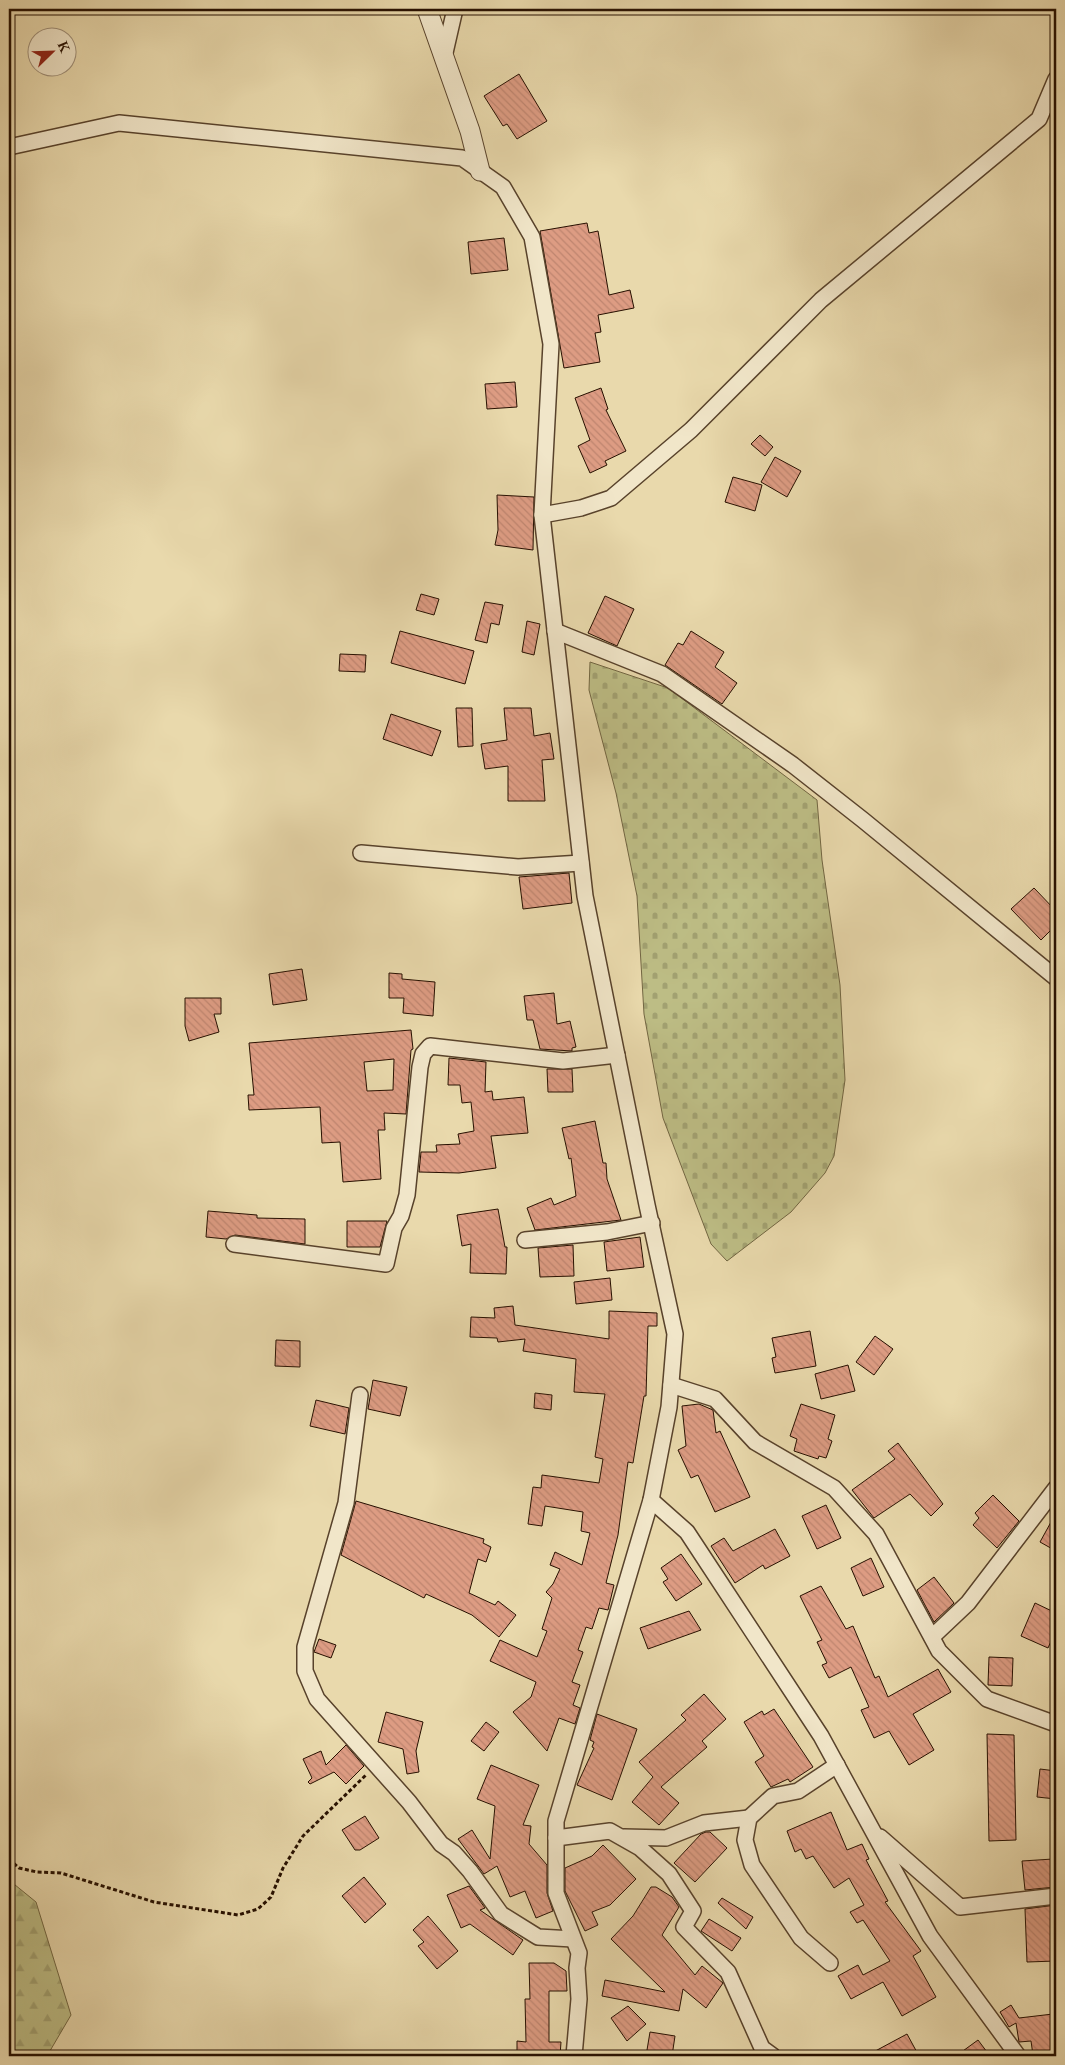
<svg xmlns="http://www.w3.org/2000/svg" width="1065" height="2065" viewBox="0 0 1065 2065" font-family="Cardo,serif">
<defs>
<pattern id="forest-firs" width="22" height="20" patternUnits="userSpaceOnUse" patternTransform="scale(1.25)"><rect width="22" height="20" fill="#bdbd85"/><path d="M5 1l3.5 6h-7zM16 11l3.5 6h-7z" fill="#a2a171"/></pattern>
<pattern id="cemetery-stones" width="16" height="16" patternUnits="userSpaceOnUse" patternTransform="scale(1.25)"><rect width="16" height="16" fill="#bdbd85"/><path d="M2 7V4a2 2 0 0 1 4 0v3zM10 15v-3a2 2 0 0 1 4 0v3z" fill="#a2a171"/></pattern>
<pattern id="building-back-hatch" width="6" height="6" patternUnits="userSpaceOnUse" patternTransform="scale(1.25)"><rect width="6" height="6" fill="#dd9c83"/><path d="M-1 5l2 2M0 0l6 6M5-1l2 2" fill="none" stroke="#be856f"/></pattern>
</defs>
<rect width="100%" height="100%" fill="#e9d9ac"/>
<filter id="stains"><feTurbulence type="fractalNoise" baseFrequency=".004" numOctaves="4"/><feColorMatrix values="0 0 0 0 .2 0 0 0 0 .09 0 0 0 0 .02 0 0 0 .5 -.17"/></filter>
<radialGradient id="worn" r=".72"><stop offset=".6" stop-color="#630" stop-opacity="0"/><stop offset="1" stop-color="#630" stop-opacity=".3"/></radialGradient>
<!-- forest -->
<polygon fill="url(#forest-firs)" stroke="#726642" points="9,1880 36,1902 71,2015 47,2056 9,2056"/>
<!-- cemetery -->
<polygon fill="url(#cemetery-stones)" stroke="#726642" points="590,662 668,688 817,800 822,860 840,985 845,1080 834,1156 825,1173 791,1212 727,1261 711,1244 663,1118 644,1014 637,896 616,793 589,690"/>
<!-- building -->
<g fill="url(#building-back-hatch)" stroke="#271000" fill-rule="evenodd">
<polygon points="519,74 547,121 517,139 507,124 503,126 484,96"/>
<polygon points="587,223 589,233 598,231 609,295 630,290 634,308 598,315 601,332 595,333 600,362 564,368 540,231"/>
<polygon points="504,238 508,270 471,274 468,242"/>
<polygon points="515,382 517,407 487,409 485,384"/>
<polygon points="601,388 608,409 606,410 626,451 605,461 607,465 590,473 578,446 590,440 575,398"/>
<polygon points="760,435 773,447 765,456 751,444"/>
<polygon points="775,457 801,471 787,497 761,482"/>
<polygon points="733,477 762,485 755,511 725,502"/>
<polygon points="497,495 534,497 533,550 495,545 498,530"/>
<polygon points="421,594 439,599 434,615 416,610"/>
<polygon points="605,596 634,609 617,646 588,633"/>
<polygon points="485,602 503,605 499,625 491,623 487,643 475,640"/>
<polygon points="527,621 540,624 534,655 522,652"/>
<polygon points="400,631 474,651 465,684 391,663"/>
<polygon points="691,631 724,652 715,667 737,683 722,704 665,665 678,643 683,645"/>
<polygon points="340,654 366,655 365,672 339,671"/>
<polygon points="456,708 472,708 473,746 458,747"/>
<polygon points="504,708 531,708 534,736 550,733 554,759 542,760 545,801 508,801 508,766 485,769 481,744 507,740"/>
<polygon points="391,714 441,731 432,756 383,739"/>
<polygon points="569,873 572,903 523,909 519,877"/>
<polygon points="1034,888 1056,911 1056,925 1041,940 1011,909"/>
<polygon points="302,969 307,1000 273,1005 269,974"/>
<polygon points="389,973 402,974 402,979 435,982 433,1016 403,1013 404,998 389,998"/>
<polygon points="554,993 557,1024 570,1021 576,1047 572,1048 572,1051 540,1049 533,1020 527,1020 524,996"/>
<polygon points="185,998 221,998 221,1014 214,1014 219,1032 189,1041 185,1026"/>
<path d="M411 1030 413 1049 411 1050 406 1114 384 1113 385 1130H378L381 1179 343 1182 340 1142 322 1143 320 1107 249 1110 248 1095H254L249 1043ZM394 1059 393 1090 367 1091 364 1062Z"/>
<polygon points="449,1058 486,1062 485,1092 492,1091 493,1100 524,1097 528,1133 491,1136 496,1168 459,1173 419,1172 421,1152 437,1152 436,1145 460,1144 458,1134 474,1131 471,1102 462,1103 460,1085 448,1085"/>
<polygon points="547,1069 572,1069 573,1092 548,1092"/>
<polygon points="595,1121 603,1163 606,1163 607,1179 621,1220 535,1230 527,1208 551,1198 554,1205 576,1196 571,1158 569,1159 562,1128"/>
<polygon points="498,1209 505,1247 507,1247 506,1274 470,1273 471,1244 462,1246 457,1215"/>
<polygon points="208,1211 257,1215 257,1218 305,1219 305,1244 235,1235 226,1239 206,1237"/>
<polygon points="347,1221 387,1221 380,1247 347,1247"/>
<polygon points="640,1237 644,1267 607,1271 604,1242"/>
<polygon points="573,1245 574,1276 540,1277 538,1248"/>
<polygon points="610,1278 612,1300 576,1304 574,1282"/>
<polygon points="513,1306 515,1325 609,1339 609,1311 657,1313 657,1326 648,1326 646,1396 644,1396 633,1463 628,1462 618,1535 606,1583 614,1585 608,1610 599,1608 592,1629 586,1627 578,1650 583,1652 572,1682 580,1685 573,1705 580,1708 575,1724 559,1718 547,1751 513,1712 531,1697 536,1682 490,1661 500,1640 537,1657 547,1631 542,1629 552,1598 546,1592 553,1584 560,1569 550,1565 555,1552 582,1565 590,1533 581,1531 583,1512 545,1506 542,1526 528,1524 533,1487 541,1488 542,1475 599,1483 603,1459 595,1457 605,1394 574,1392 576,1359 523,1351 525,1339 498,1342 497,1338 470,1337 471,1317 495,1318 494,1308"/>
<polygon points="810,1331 816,1366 775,1373 772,1358 776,1357 772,1338"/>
<polygon points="875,1336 893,1349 874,1375 856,1362"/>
<polygon points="276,1340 300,1341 300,1367 275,1366"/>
<polygon points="848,1365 855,1391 821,1399 815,1374"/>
<polygon points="373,1380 407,1387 400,1416 368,1409"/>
<polygon points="535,1393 552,1395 551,1410 534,1408"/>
<polygon points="316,1400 349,1408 345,1434 310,1426"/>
<polygon points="699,1404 713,1410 716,1433 720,1431 750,1497 715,1512 698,1475 691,1478 678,1450 686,1446 682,1406"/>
<polygon points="801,1404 835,1415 828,1439 832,1441 826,1458 819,1456 818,1459 794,1451 797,1439 790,1436"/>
<polygon points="898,1443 943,1504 931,1516 910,1494 874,1518 852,1490 895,1459 888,1451"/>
<polygon points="993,1495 1019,1521 997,1548 973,1525 979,1518 975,1513"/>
<polygon points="356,1501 484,1539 483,1543 491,1547 486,1562 478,1559 469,1593 495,1605 498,1601 516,1615 499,1637 472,1615 426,1594 424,1598 341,1555"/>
<polygon points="826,1505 841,1538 817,1549 802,1516"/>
<polygon points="1056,1513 1056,1551 1040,1542"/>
<polygon points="775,1529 790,1556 765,1569 763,1565 735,1583 711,1546 724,1538 733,1551"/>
<polygon points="681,1554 702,1584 676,1601 663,1582 668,1579 661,1568"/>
<polygon points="871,1558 884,1587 863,1596 851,1568"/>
<polygon points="934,1577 954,1603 934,1622 917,1590"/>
<polygon points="821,1586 846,1629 853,1626 875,1678 879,1676 888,1697 938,1669 951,1692 913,1714 934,1750 909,1765 889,1731 874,1738 861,1710 869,1707 851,1667 829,1678 822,1665 827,1663 817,1642 822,1640 800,1596"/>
<polygon points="1035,1603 1056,1613 1056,1630 1048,1648 1021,1636"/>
<polygon points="689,1611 701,1630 648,1649 640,1628"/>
<polygon points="319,1639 336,1645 331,1658 314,1652"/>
<polygon points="989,1657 1013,1658 1012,1686 988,1685"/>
<polygon points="704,1694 726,1719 702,1741 707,1747 661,1787 679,1803 659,1825 632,1802 653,1777 639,1762 686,1720 681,1715"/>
<polygon points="774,1709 813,1767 790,1782 788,1779 771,1787 755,1762 764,1756 744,1722 762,1711 764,1715"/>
<polygon points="386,1712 423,1722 416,1751 419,1772 407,1774 403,1749 378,1742"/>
<polygon points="597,1714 637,1729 612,1800 577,1785 594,1748 592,1747 594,1742 590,1740"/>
<polygon points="486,1722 499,1732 484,1751 471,1741"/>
<polygon points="987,1734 1014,1735 1016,1840 989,1841"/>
<polygon points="346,1745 364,1766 346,1784 334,1772 310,1784 308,1782 312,1778 303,1759 321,1751 326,1765"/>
<polygon points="491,1765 539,1785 523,1825 531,1826 529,1844 547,1865 547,1893 553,1911 536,1918 525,1891 510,1897 497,1866 484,1874 458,1839 472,1830 490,1859 495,1806 477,1799"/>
<polygon points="1040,1769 1056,1771 1056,1799 1037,1797"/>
<polygon points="831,1812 847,1850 862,1844 869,1859 866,1860 888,1901 885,1902 921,1951 913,1956 936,1997 902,2016 883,1982 851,1999 838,1976 858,1965 863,1975 890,1961 863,1920 857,1923 850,1912 864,1905 849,1878 834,1888 813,1856 806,1859 801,1849 795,1852 787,1831"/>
<polygon points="365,1816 379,1838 360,1850 355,1850 342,1830"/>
<polygon points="706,1832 710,1832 727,1848 695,1882 674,1863 701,1834"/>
<polygon points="603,1845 636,1879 610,1905 592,1912 598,1925 585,1931 565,1891 565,1868 592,1856"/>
<polygon points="1053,1859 1055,1887 1025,1890 1022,1861"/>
<polygon points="364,1877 386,1904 365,1923 342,1896"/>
<polygon points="469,1886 485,1908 480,1910 523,1940 513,1955 470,1924 461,1928 447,1895"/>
<polygon points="651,1887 656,1887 672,1897 679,1907 662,1935 695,1975 702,1966 723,1983 706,2008 683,1989 679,2011 602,1996 605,1980 665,1992 611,1939 633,1916"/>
<polygon points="722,1898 753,1917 746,1929 718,1903"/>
<polygon points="1056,1905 1056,1961 1027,1962 1025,1909"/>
<polygon points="428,1916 458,1951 437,1969 418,1946 424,1942 413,1930"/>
<polygon points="709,1919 741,1938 732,1951 701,1931"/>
<polygon points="529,1963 554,1963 566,1971 567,1991 549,1991 549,2042 561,2042 560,2056 517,2056 517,2041 526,2042 525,1999 530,1999"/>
<polygon points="1011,2005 1019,2018 1053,2014 1056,2052 1033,2055 1031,2041 1019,2042 1016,2023 1009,2027 1000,2012"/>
<polygon points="628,2006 646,2024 627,2041 611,2018"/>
<polygon points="650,2032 675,2036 672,2056 646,2056"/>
<polygon points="907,2034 919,2056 866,2056"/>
<polygon points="978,2040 990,2056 956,2056"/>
</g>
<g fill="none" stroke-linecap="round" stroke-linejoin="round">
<!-- minor casing -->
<g stroke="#58422b" stroke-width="18">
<g id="minor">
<polyline points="444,57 455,9"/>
<polyline points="9,147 119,123 462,158 503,187 532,237 551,344 542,515 585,896 647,1205 675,1334 669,1407 651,1500 556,1821 556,1893 579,1953 577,1968 579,1999 574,2056"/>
<polyline points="542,515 581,508 611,498 691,430 821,300 1039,119 1056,79"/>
<polyline points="555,631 662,674 793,765 863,820 1056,978"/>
<polyline points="361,853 518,867 581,863"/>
<polyline points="525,1240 607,1232 652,1223"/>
<polyline points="234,1244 386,1264 394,1228 401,1216 407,1195 420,1067 423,1054 430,1046 563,1061 617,1055"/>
<polyline points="671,1385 715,1399 755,1442 834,1488 876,1534 939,1651 987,1699 1056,1724"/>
<polyline points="360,1395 346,1503 305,1647 305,1671 317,1699 409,1802 441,1844 454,1853 470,1871 501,1914 538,1937 573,1939"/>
<polyline points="651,1500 687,1532 821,1736 930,1936 1018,2056"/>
<polyline points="932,1637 968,1603 1056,1488"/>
<polyline points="624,1837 666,1838 704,1823 749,1818"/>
<polyline points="880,1837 960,1907 1056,1896"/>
<polyline points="556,1838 610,1831 640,1848 669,1874 693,1911 684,1927 728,1972 762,2048 773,2056"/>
<polyline points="830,1963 801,1938 752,1865 745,1840 749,1818 773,1796 798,1791 837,1765"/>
</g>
</g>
<!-- tertiary casing -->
<g stroke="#58422b" stroke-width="21">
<polyline id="tertiary" points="427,9 470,131 480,171"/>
</g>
<!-- path -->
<polyline stroke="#271000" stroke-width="3" stroke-dasharray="4 2.5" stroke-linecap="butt" points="9,1859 19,1868 37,1872 61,1873 154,1902 238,1915 258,1909 271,1897 283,1868 303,1836 367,1774"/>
<!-- minor -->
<use href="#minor" stroke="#f1e6c9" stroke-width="15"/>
<!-- tertiary -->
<use href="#tertiary" stroke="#f1e6c9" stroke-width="19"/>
</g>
<!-- margin -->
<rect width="1065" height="2065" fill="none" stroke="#e9d9ac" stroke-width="30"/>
<rect x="10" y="10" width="1045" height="2045" fill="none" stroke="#271000" stroke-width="2.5"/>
<rect x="15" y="15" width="1035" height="2035" fill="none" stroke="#271000"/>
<!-- north arrow -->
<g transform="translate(52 52) rotate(67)"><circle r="24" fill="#f1e6c9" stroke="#a09079"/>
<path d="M0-4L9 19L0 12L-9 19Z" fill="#8f2418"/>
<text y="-8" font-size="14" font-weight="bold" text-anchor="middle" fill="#271000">K</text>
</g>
<rect width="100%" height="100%" filter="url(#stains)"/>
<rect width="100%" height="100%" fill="url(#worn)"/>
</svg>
